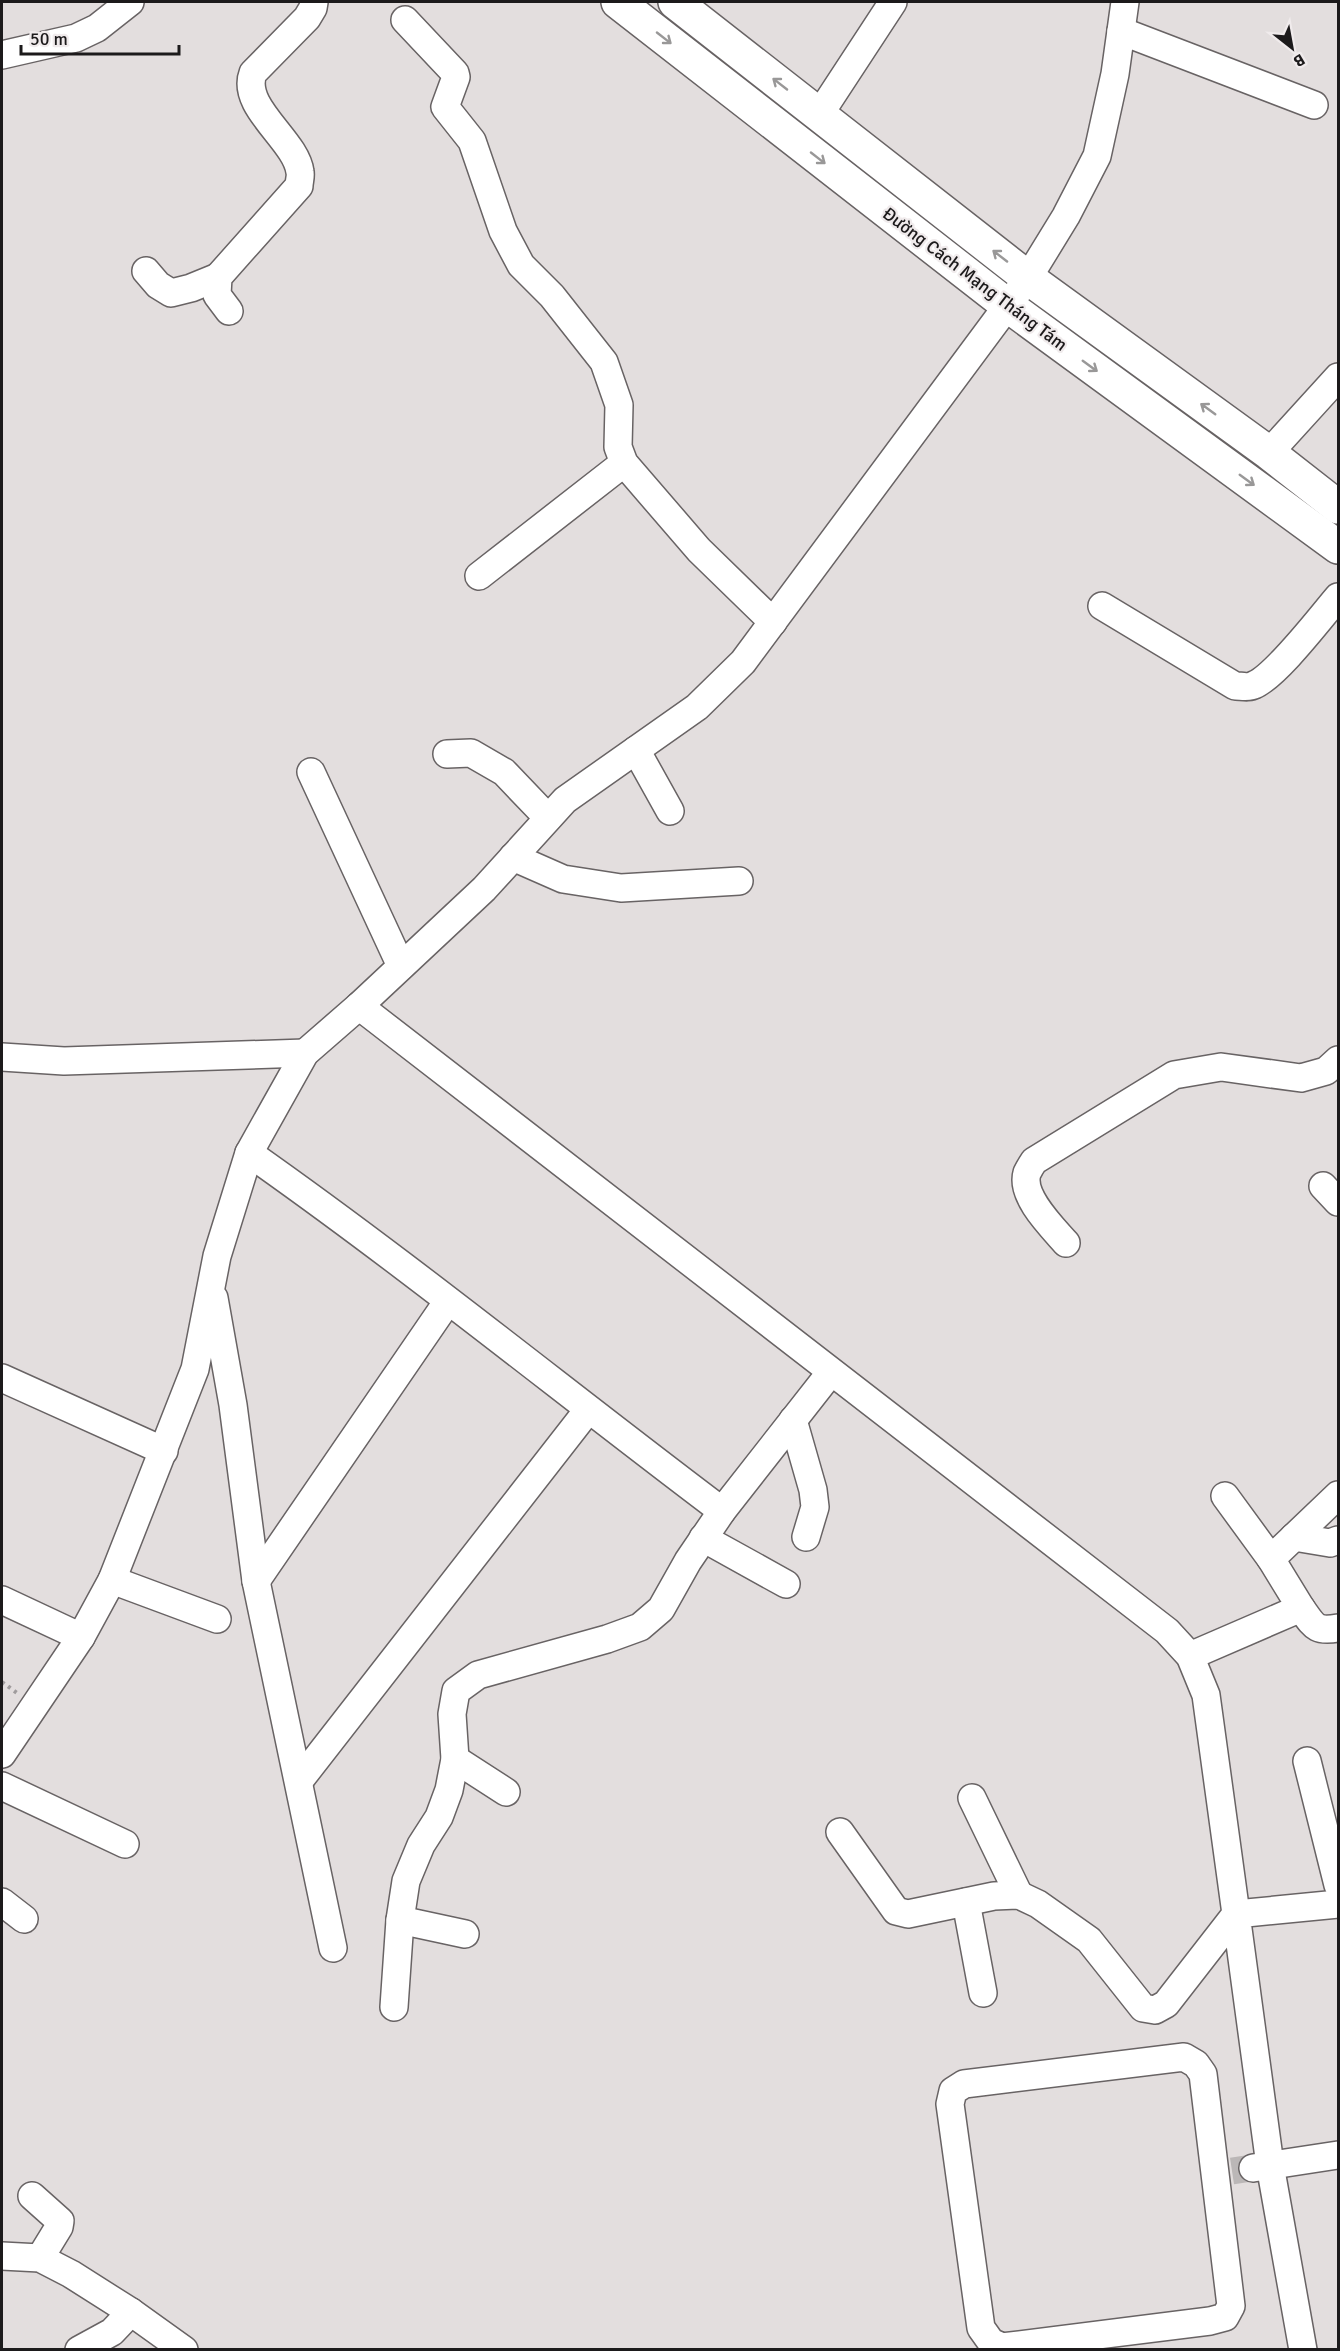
<svg xmlns="http://www.w3.org/2000/svg" width="1340" height="2351" viewBox="0 0 1340 2351" font-family="Signika,sans-serif">
<rect width="100%" height="100%" fill="#e3dede"/>
<g fill="none" stroke-linecap="round" stroke-linejoin="round">
<!-- minor-tunnel -->
<polyline stroke="#bbb7b7" stroke-width="27" stroke-dasharray="27 14" stroke-linecap="butt" points="1232,2171 1252,2168"/>
<!-- minor casing -->
<g stroke="#686364" stroke-width="30">
<g id="minor">
<polyline points="405,20 455,73 456,77 445,107 472,141 503,231 521,265 552,296 604,362 619,405 618,447 624,463 699,550 773,622"/>
<polyline points="1121,31 1314,105"/>
<polyline points="2,55 76,38 97,28 130,2"/>
<polyline points="819,115 893,2"/>
<polyline points="146,271 158,285 171,293 191,288 218,277"/>
<path d="M229 311 217 295 218 277 299 186C299 182 301 176 300 172 296 140 240 107 253 73L307 18 313 8 314 2"/>
<polyline points="1269,453 1338,377"/>
<polyline points="479,576 624,463"/>
<path d="M1102 606 1235 686C1241 686 1249 688 1254 685 1276 676 1320 618 1338 597"/>
<polyline points="636,750 670,811"/>
<polyline points="447,754 471,753 504,772 548,818"/>
<polyline points="311,772 401,966"/>
<polyline points="513,857 563,879 621,888 739,881"/>
<polyline points="359,1006 1167,1631 1190,1656 1206,1695 1236,1914 1166,2004 1155,2010 1143,2008 1089,1940 1038,1904 1019,1895 994,1896 908,1914 896,1911 840,1832"/>
<polyline points="2,1057 64,1061 305,1053"/>
<path d="M249 1153C411 1267 564 1392 722 1511"/>
<polyline points="1323,1186 1338,1202"/>
<path d="M1066 1243C1052 1227 1020 1196 1027 1173 1029 1169 1032 1164 1034 1161L1174 1075 1221 1067 1301 1078 1326 1071 1338 1060"/>
<polyline points="214,1298 233,1405 256,1581 333,1948"/>
<polyline points="2,1378 164,1451"/>
<polyline points="793,1420 813,1490 815,1507 806,1537"/>
<polyline points="1294,1537 1330,1543 1338,1540"/>
<polyline points="703,1538 786,1584"/>
<polyline points="1271,1559 1338,1495"/>
<polyline points="112,1580 217,1619"/>
<polyline points="256,1581 448,1301"/>
<polyline points="2,1600 81,1637"/>
<path d="M1301 1608C1314 1626 1315 1632 1338 1628"/>
<polyline points="1190,1656 1301,1608 1271,1559 1225,1496"/>
<polyline points="2,1754 81,1637 112,1580 195,1369 217,1256 249,1153 305,1053 359,1006 484,889 565,800 697,707 743,662 1028,278 1066,216 1097,156 1115,74 1125,2"/>
<polyline points="455,1759 506,1792"/>
<polyline points="1307,1761 1338,1885"/>
<polyline points="299,1781 588,1410"/>
<polyline points="2,1786 125,1844"/>
<polyline points="972,1798 1019,1895"/>
<polyline points="2,1902 24,1919"/>
<polyline points="966,1902 983,1993"/>
<polyline points="400,1920 465,1934"/>
<polyline points="394,2007 400,1920 406,1881 421,1845 439,1817 449,1790 455,1759 452,1714 456,1691 478,1675 607,1639 640,1627 661,1609 688,1561 722,1511 831,1372"/>
<polygon points="1184,2057 1196,2064 1203,2074 1231,2306 1225,2317 1210,2321 1002,2347 991,2342 981,2328 950,2104 953,2091 964,2084"/>
<polyline points="1253,2168 1338,2155"/>
<polyline points="32,2196 60,2221 59,2227 40,2258"/>
<polyline points="2,2256 40,2258 71,2274 131,2312 184,2350"/>
<polyline points="79,2350 112,2332 131,2312"/>
<polyline points="1303,2350 1270,2165 1236,1914 1338,1904"/>
</g>
</g>
<!-- major casing -->
<g stroke="#686364" stroke-width="36">
<g id="major">
<polyline points="618,2 1007,305 1338,547"/>
<polyline points="675,2 1028,278 1269,453 1338,507"/>
</g>
</g>
<!-- path -->
<polyline stroke="#a09c9d" stroke-width="4" stroke-dasharray="3 4.5" stroke-linecap="butt" points="2,1682 17,1693"/>
<!-- minor -->
<use href="#minor" stroke="#fff" stroke-width="27"/>
<!-- major -->
<use href="#major" stroke="#fff" stroke-width="33"/>
</g>
<!-- one-way arrows -->
<defs><path id="oneway-shaft" d="M-6 0H5M1.5-3L5.5 0L1.5 3" fill="none" stroke-width="1.6" stroke-linecap="round" stroke-linejoin="round" transform="scale(1.5)"/></defs>
<g stroke="#999898">
<use href="#oneway-shaft" transform="translate(664 38) rotate(38)"/>
<use href="#oneway-shaft" transform="translate(780 84) rotate(-142)"/>
<use href="#oneway-shaft" transform="translate(818 158) rotate(38)"/>
<use href="#oneway-shaft" transform="translate(1000 256) rotate(-142)"/>
<use href="#oneway-shaft" transform="translate(1090 366) rotate(36)"/>
<use href="#oneway-shaft" transform="translate(1208 409) rotate(-144)"/>
<use href="#oneway-shaft" transform="translate(1247 480) rotate(36)"/>
</g>
<g text-anchor="middle" stroke-width="4.5" stroke-linejoin="round" paint-order="stroke">
<!-- street labels -->
<g font-size="18" fill="#1c1a1b" stroke="#f0ebec">
<text transform="translate(975 279) rotate(37)" y="6">Đường Cách Mạng Tháng Tám</text>
</g>
</g>
<!-- border -->
<rect width="1340" height="2351" fill="none" stroke="#1c1a1b" stroke-width="6"/>
<!-- north arrow -->
<g transform="translate(1292 48) rotate(149)" stroke="#f0ebec" stroke-width="4.5" paint-order="stroke">
<path d="M0-4.5L10 22L0 15L-10 22Z" fill="#1c1a1b"/>
<text y="-9" font-size="16" font-weight="bold" text-anchor="middle" fill="#1c1a1b">B</text>
</g>
<!-- scale -->
<path d="M21 45v9h158v-9" fill="none" stroke="#1c1a1b" stroke-width="3"/>
<text x="30" y="45" font-size="18" fill="#1c1a1b" stroke="#f0ebec" stroke-width="4.5" paint-order="stroke">50 m</text>
</svg>
